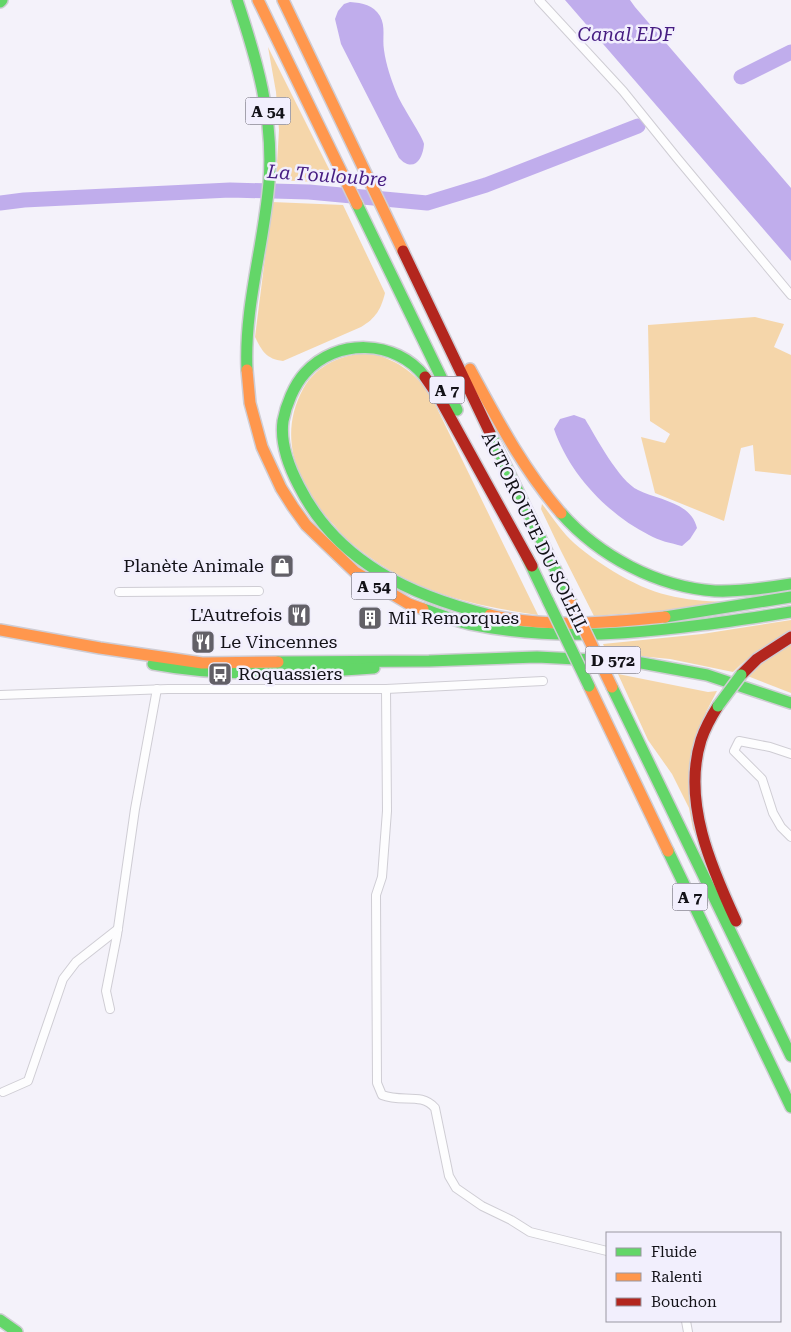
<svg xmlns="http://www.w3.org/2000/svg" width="791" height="1332" viewBox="0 0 791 1332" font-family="'Roboto Serif',serif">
<rect width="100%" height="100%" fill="#f4f2fa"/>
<!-- green -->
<g fill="#f5d6aa">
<polygon points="268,47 336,183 276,180 279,130 276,92"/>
<path d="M272 202 343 205 385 293C381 309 376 318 361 327L283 361C266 359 262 351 255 337Z"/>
<polygon points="755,317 784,324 774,347 791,355 791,475 755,471 753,445 741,448 724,521 655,493 641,437 665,443 670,434 650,421 648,325"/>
<path d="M370 353C398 361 410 369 429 392L538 615C464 604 409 591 350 542 343 537 338 529 332 523 297 485 277 437 303 389 317 364 343 354 370 353Z"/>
<path d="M542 504C550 514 557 525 566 535 586 557 637 589 667 595 686 600 705 601 724 602L660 611 594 616 561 551 541 509Z"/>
<path d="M791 620V630C770 643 750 655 733 672L670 659 607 653 603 644 702 634Z"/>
<polygon points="791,641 791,693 745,675"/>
<polygon points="618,674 708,692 717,691 706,712 697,838 693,829 689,808 672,774 648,740"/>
</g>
<!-- water -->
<g fill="#c0adec">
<polygon points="565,0 630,0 635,7 791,188 791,261"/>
<path d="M350 2C363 3 373 5 380 16 386 27 382 38 384 50 386 65 391 79 397 94 400 103 424 139 424 144 423 160 413 173 399 158L341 44 335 19 338 11 344 4Z"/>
<path d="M574 415 585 419C596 437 619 481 638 490 658 500 691 502 697 528L690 539 682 546C671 543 659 541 649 535 607 514 569 473 554 429L560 419Z"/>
</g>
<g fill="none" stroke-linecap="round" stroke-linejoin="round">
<!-- river -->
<g stroke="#c0adec" stroke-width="15">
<polyline points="741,77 791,52"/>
<polyline points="0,203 24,200 230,190 309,192 427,203 486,185 638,126"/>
</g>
<!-- street casing -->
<g stroke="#cfcdd4" stroke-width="10">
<g id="street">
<polyline points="539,0 623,91 677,158 791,295"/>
<polyline points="119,592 259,591"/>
<path d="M386 689 387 811 382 877 376 895 377 1083 382 1095C402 1103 421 1092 435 1108L449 1176 456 1188 482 1206 511 1220 530 1232 607 1251"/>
<polyline points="0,695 168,689 386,689 543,681"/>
<polyline points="791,754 770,747 739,741 734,751 762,779 773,813 781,827 791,837"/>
<polyline points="110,1009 106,991 117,935 135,809 157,689"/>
<polyline points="3,1092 28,1081 63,979 76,962 118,929"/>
<polyline points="686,1321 688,1332"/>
</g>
</g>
<!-- fast casing -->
<g stroke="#cfcdd4" stroke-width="14">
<g id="fast">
<path d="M237 0C257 60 274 118 269 182 264 245 244 306 247 370"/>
<polyline points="0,2 2,0"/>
<polyline points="357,204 457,410"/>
<path d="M425 377C396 339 336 338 305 373 294 385 286 405 283 421 280 443 289 467 299 486 337 562 411 596 490 615"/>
<polyline points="490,433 572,604"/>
<path d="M561 513C599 556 657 587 715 591 740 592 766 588 791 584"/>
<polyline points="527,557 548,601"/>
<path d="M423 609C439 614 454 621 470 624 576 646 685 628 791 612"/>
<polyline points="665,617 791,597"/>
<polyline points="278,662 429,661 537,657 636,662 707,675 791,703"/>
<path d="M153 664C227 678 300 673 374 668"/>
<polyline points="612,687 791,1056"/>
<polyline points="668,851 791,1107"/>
<polyline points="0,1320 17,1332"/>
</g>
</g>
<!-- slow casing -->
<g stroke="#cfcdd4" stroke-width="14">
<g id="slow">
<polyline points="258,0 357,204"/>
<polyline points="283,0 403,251"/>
<path d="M470 369C497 419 523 469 561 513"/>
<polyline points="247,370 250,403 262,447 281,488 293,507 306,525 355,572 409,604 423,609"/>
<path d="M490 615C547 628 607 623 665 617"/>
<polyline points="0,630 100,648 202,663 278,662"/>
<polyline points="589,686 668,851"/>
</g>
</g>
<!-- jam casing -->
<g stroke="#cfcdd4" stroke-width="14">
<g id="jam">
<polyline points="403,251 490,433"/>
<polyline points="425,377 440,399 532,566"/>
<polyline points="741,675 757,659 791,637"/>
<path d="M718 706C711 717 705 728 701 740 682 801 711 867 736 921"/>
</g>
</g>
<!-- street -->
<use href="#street" stroke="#fdfdfe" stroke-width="8"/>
<!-- fast -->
<use href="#fast" stroke="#63d668" stroke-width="11"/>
<!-- slow -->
<use href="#slow" stroke="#ff974d" stroke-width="11"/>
<!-- jam -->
<use href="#jam" stroke="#b3261e" stroke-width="11"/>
<!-- fast-bridge casing -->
<g stroke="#cfcdd4" stroke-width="14" stroke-linecap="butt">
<g id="fast-bridge">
<polyline points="548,601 589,686"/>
<polyline points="718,706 741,675"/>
</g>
</g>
<!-- slow-bridge casing -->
<g stroke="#cfcdd4" stroke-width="14" stroke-linecap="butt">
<polyline id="slow-bridge" points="572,604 612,687"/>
</g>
<!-- fast-bridge -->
<use href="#fast-bridge" stroke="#63d668" stroke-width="11"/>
<!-- slow-bridge -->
<use href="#slow-bridge" stroke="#ff974d" stroke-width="11"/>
</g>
<!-- icons -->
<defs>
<g id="shop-square" transform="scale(1.25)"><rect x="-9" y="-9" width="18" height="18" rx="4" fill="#626067" stroke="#f2effd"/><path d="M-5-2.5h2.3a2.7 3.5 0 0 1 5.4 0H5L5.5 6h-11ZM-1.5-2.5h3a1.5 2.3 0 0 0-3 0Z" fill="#fff"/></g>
<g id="restaurant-square" transform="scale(1.25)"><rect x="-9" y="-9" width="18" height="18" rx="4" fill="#626067" stroke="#f2effd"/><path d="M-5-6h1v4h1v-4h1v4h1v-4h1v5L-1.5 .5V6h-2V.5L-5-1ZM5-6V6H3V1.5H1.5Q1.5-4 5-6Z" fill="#fff"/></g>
<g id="building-square" transform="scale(1.25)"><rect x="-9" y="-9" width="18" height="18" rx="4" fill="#626067" stroke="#f2effd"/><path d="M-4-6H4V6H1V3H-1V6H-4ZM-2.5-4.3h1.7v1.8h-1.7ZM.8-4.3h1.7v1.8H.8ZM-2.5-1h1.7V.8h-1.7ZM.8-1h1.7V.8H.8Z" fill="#fff"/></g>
<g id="bus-square" transform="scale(1.25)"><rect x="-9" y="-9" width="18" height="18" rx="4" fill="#626067" stroke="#f2effd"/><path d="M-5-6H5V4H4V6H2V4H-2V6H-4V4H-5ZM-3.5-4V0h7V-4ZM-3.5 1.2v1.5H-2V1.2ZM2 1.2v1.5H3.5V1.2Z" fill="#fff"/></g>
</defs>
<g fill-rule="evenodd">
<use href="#shop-square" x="282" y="566"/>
<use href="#restaurant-square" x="299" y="615"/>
<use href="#building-square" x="370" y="618"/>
<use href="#restaurant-square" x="203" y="642"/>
<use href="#bus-square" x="220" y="674"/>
</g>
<g text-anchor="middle" stroke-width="5" stroke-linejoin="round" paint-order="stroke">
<!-- shield labels -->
<g fill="#f2effd" stroke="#56545d" stroke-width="1">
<rect x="245.5" y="97.5" width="45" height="27" rx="4"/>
<rect x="429.5" y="376.5" width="35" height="27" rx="4"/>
<rect x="351.5" y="572.5" width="45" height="27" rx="4"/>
<rect x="585.5" y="646.5" width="55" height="27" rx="4"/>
<rect x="672.5" y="883.5" width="35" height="27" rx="4"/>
</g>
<g font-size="16" font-weight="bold" fill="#131218">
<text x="268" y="117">A 54</text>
<text x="447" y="396">A 7</text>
<text x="374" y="592">A 54</text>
<text x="613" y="666">D 572</text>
<text x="690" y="903">A 7</text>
</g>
<!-- street labels -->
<g font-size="18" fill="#131218" stroke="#f2effd">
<text transform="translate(535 532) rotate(64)" y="6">AUTOROUTE DU SOLEIL</text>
</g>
<!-- poi labels -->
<g font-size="18" fill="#131218" stroke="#f2effd" text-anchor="start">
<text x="264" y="572" text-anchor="end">Planète Animale</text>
<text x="282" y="621" text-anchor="end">L'Autrefois</text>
<text x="388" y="624">Mil Remorques</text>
<text x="220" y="648">Le Vincennes</text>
<text x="238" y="680">Roquassiers</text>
</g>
<!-- water labels -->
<g font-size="19" font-style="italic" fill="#461c81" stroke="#f2effd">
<text x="626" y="41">Canal EDF</text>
<text transform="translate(327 175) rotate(4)" y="7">La Touloubre</text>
</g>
</g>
<!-- legend -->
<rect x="606" y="1232" width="175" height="90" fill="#f2effd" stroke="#9997a1"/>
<rect x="616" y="1248" width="25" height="8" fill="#63d668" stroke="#9997a1"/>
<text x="651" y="1257" font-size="15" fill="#131218">Fluide</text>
<rect x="616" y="1273" width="25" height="8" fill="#ff974d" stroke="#9997a1"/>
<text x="651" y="1282" font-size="15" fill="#131218">Ralenti</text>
<rect x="616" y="1298" width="25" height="8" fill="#b3261e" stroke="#9997a1"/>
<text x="651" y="1307" font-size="15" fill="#131218">Bouchon</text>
</svg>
